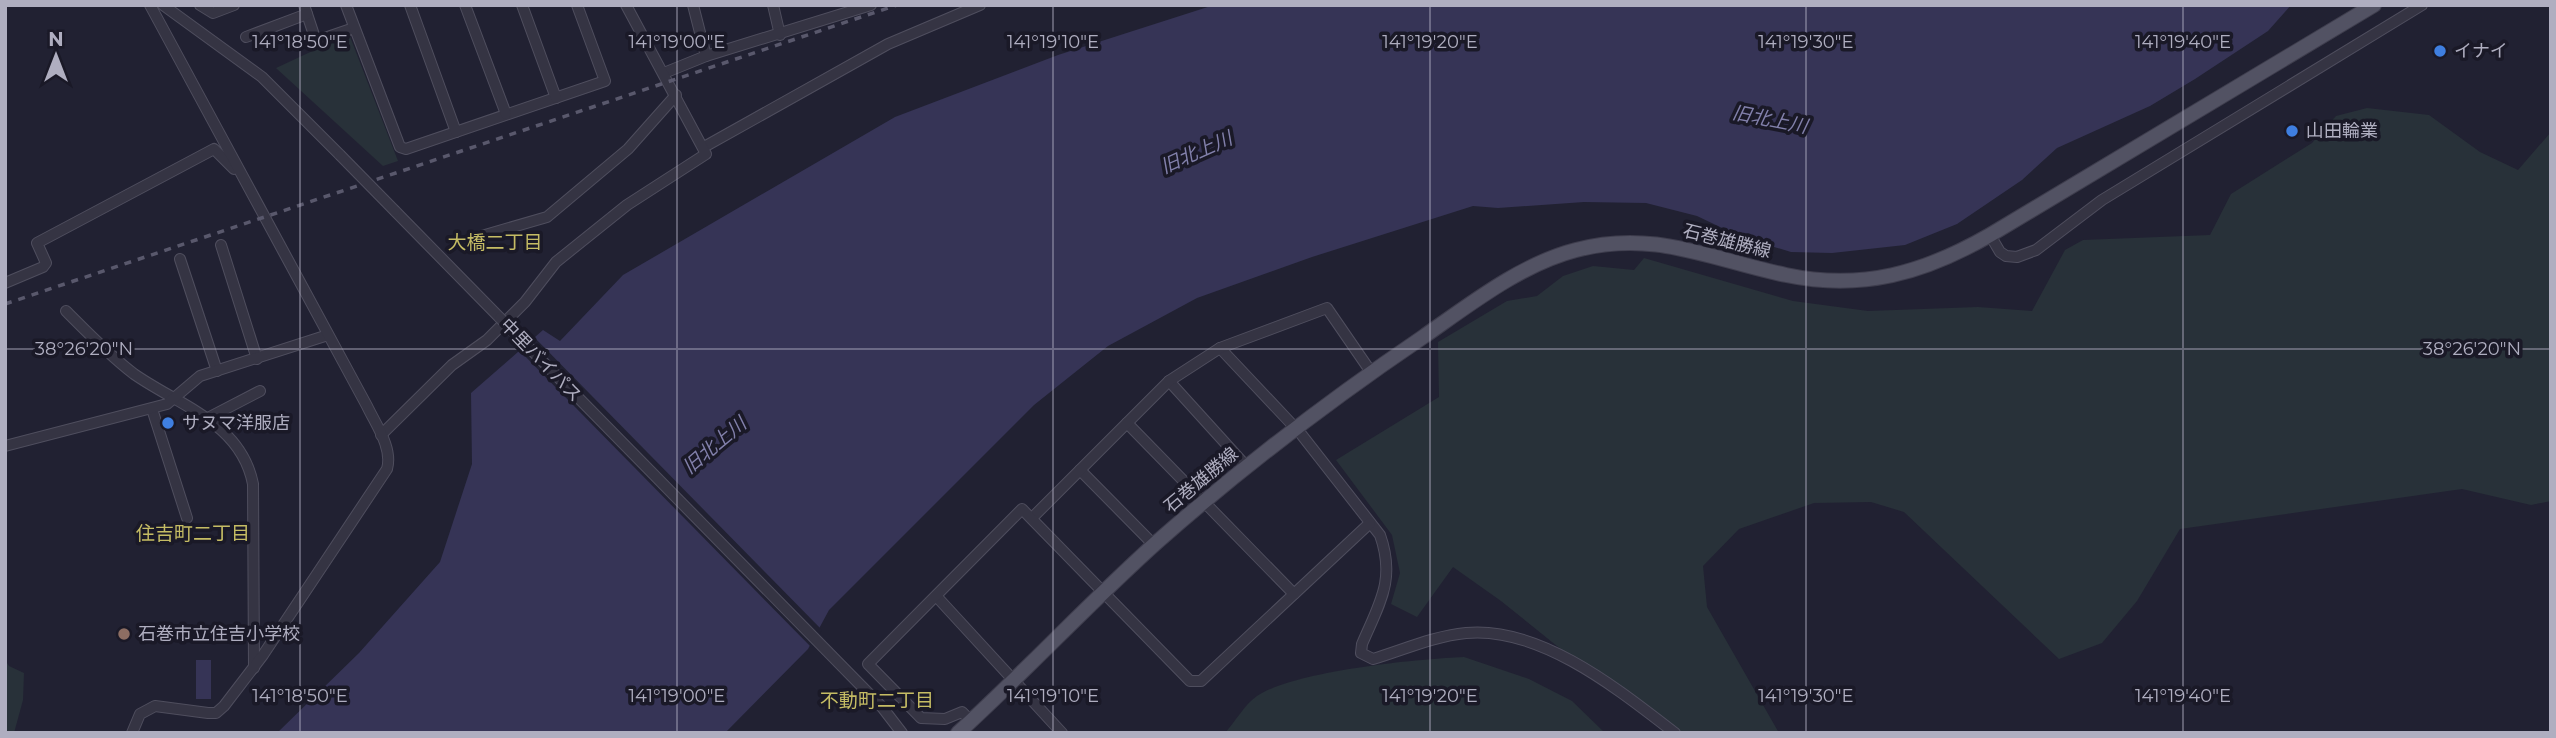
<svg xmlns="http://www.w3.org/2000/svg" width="2556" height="738" viewBox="0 0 2556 738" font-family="Montserrat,'Noto Sans JP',sans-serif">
<rect width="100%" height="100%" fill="#212132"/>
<!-- green -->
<g fill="#283139">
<polygon points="349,34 398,161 383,166 276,68"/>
<polygon points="2367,108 2429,115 2480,152 2518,170 2551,132 2551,501 2531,505 2462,489 2180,529 2137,601 2102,643 2059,659 1904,512 1871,502 1814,503 1739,529 1703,566 1707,607 1779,733 1665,733 1501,601 1453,567 1417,617 1391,604 1400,573 1392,535 1336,460 1439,397 1438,342 1507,301 1537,296 1563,276 1593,266 1634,270 1644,258 1793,301 1868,311 1978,307 2032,311 2065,250 2083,240 2210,235 2231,194 2312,143 2336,116"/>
<path d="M1464 657 1529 679 1572 701 1605 733H1225C1235 722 1245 704 1257 696 1295 671 1416 659 1464 657Z"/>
<polygon points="5,660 9,666 24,673 23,700 14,733 5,733"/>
</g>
<!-- water -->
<g fill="#363456">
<polygon points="1214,5 2291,5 2268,31 2195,79 2150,106 2057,148 2022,180 1957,224 1905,245 1832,253 1791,252 1741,237 1697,216 1646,203 1584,202 1498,208 1473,206 1312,257 1197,298 1108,346 1034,405 829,610 808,649 725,733 277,733 359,653 440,562 472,464 471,393 543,330 560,341 623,275 895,117 1058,55"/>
<rect x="196" y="660" width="15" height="39"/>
</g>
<!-- pier -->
<polygon fill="#212132" points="532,335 822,630 812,648 517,348"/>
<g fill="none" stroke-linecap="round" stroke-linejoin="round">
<!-- minor casing -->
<g stroke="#4f4e5e" stroke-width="12">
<g id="minor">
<polyline points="163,5 262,77 340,155"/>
<polyline points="200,5 213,13 234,5"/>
<polyline points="304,5 316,41 354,28"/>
<polyline points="346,5 400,147 406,149 605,81 577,5"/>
<polyline points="410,5 456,132"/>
<polyline points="465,5 506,114"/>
<polyline points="522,5 556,98"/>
<polyline points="693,5 706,56"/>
<polyline points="773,5 780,35"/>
<polyline points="246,37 307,14"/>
<polyline points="664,73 706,56 871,5"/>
<polyline points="704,147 888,44 980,5"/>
<polyline points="395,211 500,318"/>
<polyline points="1990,235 2000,252 2006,256 2017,257 2036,250 2102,200 2422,5"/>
<polyline points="468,240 547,217 628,149 676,95"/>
<polyline points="221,245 257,359"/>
<polyline points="180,259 217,371"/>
<polyline points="5,283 43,267 46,263 37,243 214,149 234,169"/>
<path d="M66 311C88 333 109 355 134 374 180 406 241 423 253 484L254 668"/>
<path d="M1220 348 1301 434 1380 535C1396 580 1379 604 1362 644L1361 653 1373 659C1403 650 1434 636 1466 633 1541 626 1619 690 1675 733"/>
<polyline points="1169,381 1247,467"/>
<polyline points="152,409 187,518"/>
<polyline points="206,419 260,391"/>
<polyline points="1127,423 1294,594"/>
<polyline points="381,435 452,365 487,340 525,302 556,262 627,205 706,154 626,5"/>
<polyline points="5,446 167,404 200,376 328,335"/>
<polyline points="1080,470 1154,545"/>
<polyline points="1032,518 1169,381 1220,348 1327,308 1371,372"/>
<polyline points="937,597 1062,733"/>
<polyline points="882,707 902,733"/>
<polyline points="971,721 962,712 945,719 921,718 868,664 1022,509 1190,681 1201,681 1370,523"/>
<path d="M132 733 140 714 155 706 208 713H216L224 706 263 655 387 469C393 448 376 425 367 406L150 5"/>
</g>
</g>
<!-- major casing -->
<g stroke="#3e3d4d" stroke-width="16">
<path id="major" d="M958 733C1026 671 1089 603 1157 542 1241 468 1330 400 1423 337 1469 305 1521 264 1576 250 1655 229 1712 260 1786 275 1862 291 1924 273 1990 235L2374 5"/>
</g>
<!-- minor -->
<use href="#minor" stroke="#353443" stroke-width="10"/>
<!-- major -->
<use href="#major" stroke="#525263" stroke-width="14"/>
<!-- rail -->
<polyline stroke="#59586c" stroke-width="3.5" stroke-dasharray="7 7" stroke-linecap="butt" points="5,304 897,5"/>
<!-- minor-bridge casing -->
<g stroke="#4f4e5e" stroke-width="12" stroke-linecap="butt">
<g id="minor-bridge">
<polyline points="340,155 395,211"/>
<polyline points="500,318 882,707"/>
</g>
</g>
<!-- minor-bridge -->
<use href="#minor-bridge" stroke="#353443" stroke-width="10"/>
</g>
<!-- ticks -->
<path fill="none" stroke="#afaec0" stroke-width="2" stroke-opacity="0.45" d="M300 5V733M677 5V733M1053 5V733M1430 5V733M1806 5V733M2183 5V733M5 349H2551"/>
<!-- markers -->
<g fill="#3f7fe0" stroke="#1a1927" stroke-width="2.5">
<circle cx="2440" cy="51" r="7"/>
<circle cx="2292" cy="131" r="7"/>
<circle cx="168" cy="423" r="7"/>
</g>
<circle fill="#8d6e63" stroke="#1a1927" stroke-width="2.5" cx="124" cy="634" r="7"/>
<g text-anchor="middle" stroke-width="7" stroke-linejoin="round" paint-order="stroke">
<!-- poi labels -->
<g font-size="18" fill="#afaec0" stroke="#1a1927" text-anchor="start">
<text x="2454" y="57">イナイ</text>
<text x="2306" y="137">山田輪業</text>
<text x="182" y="429">サヌマ洋服店</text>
<text x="138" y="640">石巻市立住吉小学校</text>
</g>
<!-- street labels -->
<g font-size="18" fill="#afaec0" stroke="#1a1927">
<text transform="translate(1727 241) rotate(14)" y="6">石巻雄勝線</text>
<text transform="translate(541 360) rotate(46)" y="6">中里バイパス</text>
<text transform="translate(1201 480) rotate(-40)" y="6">石巻雄勝線</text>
</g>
<!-- water labels -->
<g font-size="19" font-style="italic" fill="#8280ab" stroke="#1a1927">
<text transform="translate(1770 119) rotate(11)" y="7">旧北上川</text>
<text transform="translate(1196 152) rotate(-24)" y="7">旧北上川</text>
<text transform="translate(714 445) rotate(-40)" y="7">旧北上川</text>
</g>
<!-- neighbourhood labels -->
<g font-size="19" fill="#c5bc64" stroke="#1a1927">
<text x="495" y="249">大橋二丁目</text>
<text x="193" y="540">住吉町二丁目</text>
<text x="877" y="707">不動町二丁目</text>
</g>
</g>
<g font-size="18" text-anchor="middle" fill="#afaec0" stroke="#1a1927" stroke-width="7" stroke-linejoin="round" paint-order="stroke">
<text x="300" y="48">141°18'50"E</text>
<text x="677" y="48">141°19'00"E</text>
<text x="1053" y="48">141°19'10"E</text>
<text x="1430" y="48">141°19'20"E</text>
<text x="1806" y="48">141°19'30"E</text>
<text x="2183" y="48">141°19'40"E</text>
<text x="84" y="355">38°26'20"N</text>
<text x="2472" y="355">38°26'20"N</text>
<text x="300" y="702">141°18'50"E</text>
<text x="677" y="702">141°19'00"E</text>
<text x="1053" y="702">141°19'10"E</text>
<text x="1430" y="702">141°19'20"E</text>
<text x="1806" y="702">141°19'30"E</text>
<text x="2183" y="702">141°19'40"E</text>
</g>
<!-- border -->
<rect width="2556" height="738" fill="none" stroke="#afaec0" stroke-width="14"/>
<!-- north arrow -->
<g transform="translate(56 56)" stroke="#1a1927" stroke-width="5" paint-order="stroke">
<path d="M0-5L12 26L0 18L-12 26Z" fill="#afaec0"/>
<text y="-10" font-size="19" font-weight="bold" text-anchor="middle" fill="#afaec0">N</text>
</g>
</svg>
